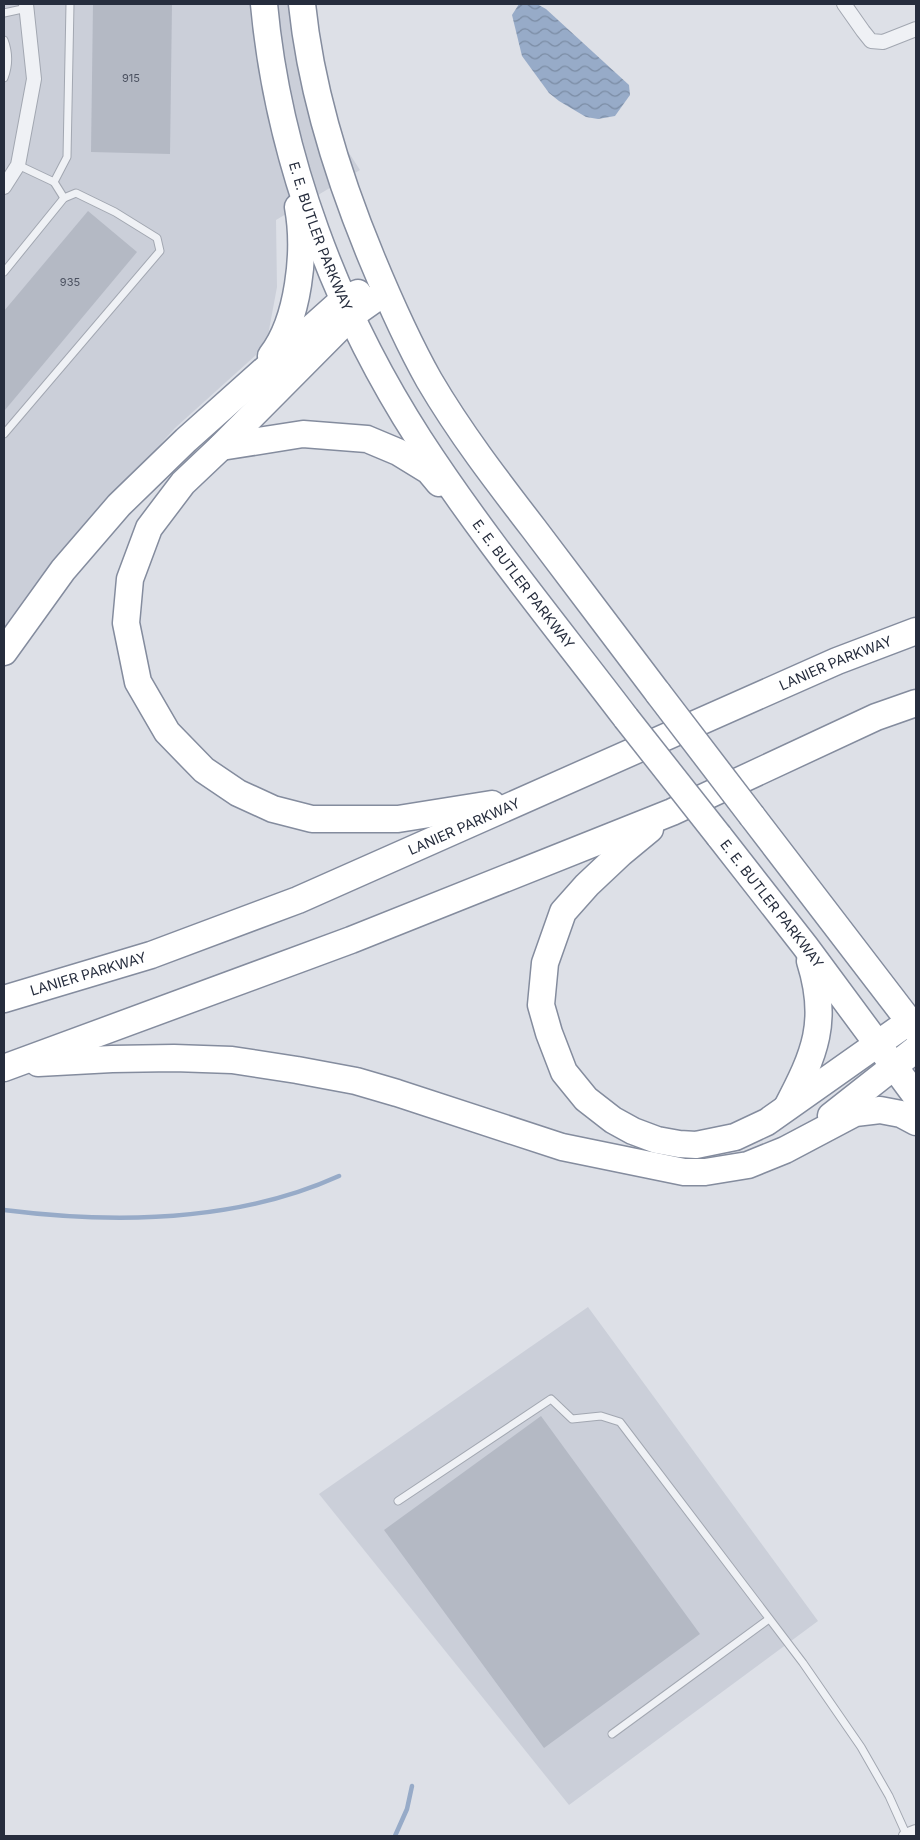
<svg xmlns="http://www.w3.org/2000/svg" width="920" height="1840" viewBox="0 0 920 1840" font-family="Inter,sans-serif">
<defs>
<pattern id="water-waves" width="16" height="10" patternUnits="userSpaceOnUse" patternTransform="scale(1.25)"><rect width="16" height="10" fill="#97abc8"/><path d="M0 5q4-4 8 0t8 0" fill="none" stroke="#7b8ca4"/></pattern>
</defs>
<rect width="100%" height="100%" fill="#dde0e7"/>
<!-- built -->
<g fill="#cbcfd9">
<polygon points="4,4 294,4 312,96 360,170 276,220 277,287 266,346 175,428 72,542 4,632"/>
<polygon points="588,1307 818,1621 569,1805 319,1494"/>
</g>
<!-- water -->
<polygon fill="url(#water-waves)" points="519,4 537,4 546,9 629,85 630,95 615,116 598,119 586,117 559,101 549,93 522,56 512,15"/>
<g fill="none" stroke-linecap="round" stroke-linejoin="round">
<!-- stream -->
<g stroke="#97abc8" stroke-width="4.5">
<path d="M4 1210C115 1224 235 1223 339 1176"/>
<polyline points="395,1836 407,1809 412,1786"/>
</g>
</g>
<!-- building -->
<g fill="#b4b9c4">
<polygon points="93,4 172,4 170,154 91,152"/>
<polygon points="88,211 137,252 5,410 4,311"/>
<polygon points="541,1416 700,1634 544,1748 384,1530"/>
</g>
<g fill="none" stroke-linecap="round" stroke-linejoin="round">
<!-- lane casing -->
<g stroke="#a2a7b1" stroke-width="9">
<g id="lane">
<polyline points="4,13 27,8"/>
<path d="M4 40C9 53 9 65 4 78"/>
<polyline points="18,165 54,182 67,157 70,4"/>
<polyline points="54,182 64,198"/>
<polyline points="4,272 64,198 76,193 115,212 157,238 160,251 4,434"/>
<polyline points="398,1501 551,1399 572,1419 601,1416 620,1422 803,1663 861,1747 889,1796 907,1836"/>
<polyline points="612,1734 769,1619"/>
</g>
</g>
<!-- street casing -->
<g stroke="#a2a7b1" stroke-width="16">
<g id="street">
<polyline points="844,4 863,31 871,41 883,42 916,29"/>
<polyline points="4,187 18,165 34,79 26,4"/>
<polyline points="906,1836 916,1832"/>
</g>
</g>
<!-- highway casing -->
<g stroke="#848c9e" stroke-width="29">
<g id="highway">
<path id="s1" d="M264 4C278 157 336 310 419 439 482 536 556 626 626 718"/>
<path d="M302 4C311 92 338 177 372 259 389 300 407 341 429 380 460 433 497 481 534 529 575 584 617 638 658 693"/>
<polyline points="385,292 351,316 221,447 183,483 149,528 130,579 126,623 138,682 167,732 204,770 238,793 273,809 312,819 398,819 492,804"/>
<path d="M271 356C299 320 306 251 298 207"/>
<polyline points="221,447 303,434 367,439 398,452 429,471 439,483"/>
<polyline points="4,652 63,570 119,505 186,440 344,299 358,293"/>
<polyline points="752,816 916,1030"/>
<polyline points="650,829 621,853 587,885 563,912 545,963 541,1005 549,1033 564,1072 586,1099 613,1120 633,1131 657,1140 679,1144 696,1145 735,1137 767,1122 910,1021"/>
<path id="s2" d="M719 836 805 946 916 1096"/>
<path id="s3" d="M4 999 151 955 298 900 837 661 916 631"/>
<polyline points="38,1063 112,1059 174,1058 232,1060 297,1070 356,1081 397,1093 562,1147 684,1172 705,1172 748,1165 785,1150 855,1113 880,1110 901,1114 916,1122"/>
<polyline points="4,1068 351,940 672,812 876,717 916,703"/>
<path d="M787 1107C815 1054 829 1021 810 961"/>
<polyline points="831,1116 916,1049"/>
</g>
</g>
<!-- lane -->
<use href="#lane" stroke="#eff1f5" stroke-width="7"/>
<!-- street -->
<use href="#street" stroke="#eff1f5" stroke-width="14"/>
<!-- highway -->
<use href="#highway" stroke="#fff" stroke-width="26"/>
<!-- highway-bridge casing -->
<g stroke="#848c9e" stroke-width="29" stroke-linecap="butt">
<g id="highway-bridge">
<polyline points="658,693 752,816"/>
<polyline points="626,718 719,836"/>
</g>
</g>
<!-- highway-bridge -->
<use href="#highway-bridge" stroke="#fff" stroke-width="26"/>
</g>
<g text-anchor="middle" stroke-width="4" stroke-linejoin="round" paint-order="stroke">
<!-- number labels -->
<g font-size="11" fill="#4a505f">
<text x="131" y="82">915</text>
<text x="70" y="286">935</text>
</g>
<!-- street labels -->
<g font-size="14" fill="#262d3d" stroke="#eceff5">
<text dy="5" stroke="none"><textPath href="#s1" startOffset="240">E. E. BUTLER PARKWAY</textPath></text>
<text dy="5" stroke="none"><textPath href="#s1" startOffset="645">E. E. BUTLER PARKWAY</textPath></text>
<text dy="5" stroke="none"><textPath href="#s3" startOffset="898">LANIER PARKWAY</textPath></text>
<text dy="5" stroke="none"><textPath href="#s3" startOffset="492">LANIER PARKWAY</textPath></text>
<text dy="5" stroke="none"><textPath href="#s2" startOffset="86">E. E. BUTLER PARKWAY</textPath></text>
<text dy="5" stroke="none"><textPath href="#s3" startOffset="88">LANIER PARKWAY</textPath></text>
</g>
</g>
<!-- border -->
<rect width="920" height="1840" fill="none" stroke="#262d3d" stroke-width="10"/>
</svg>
